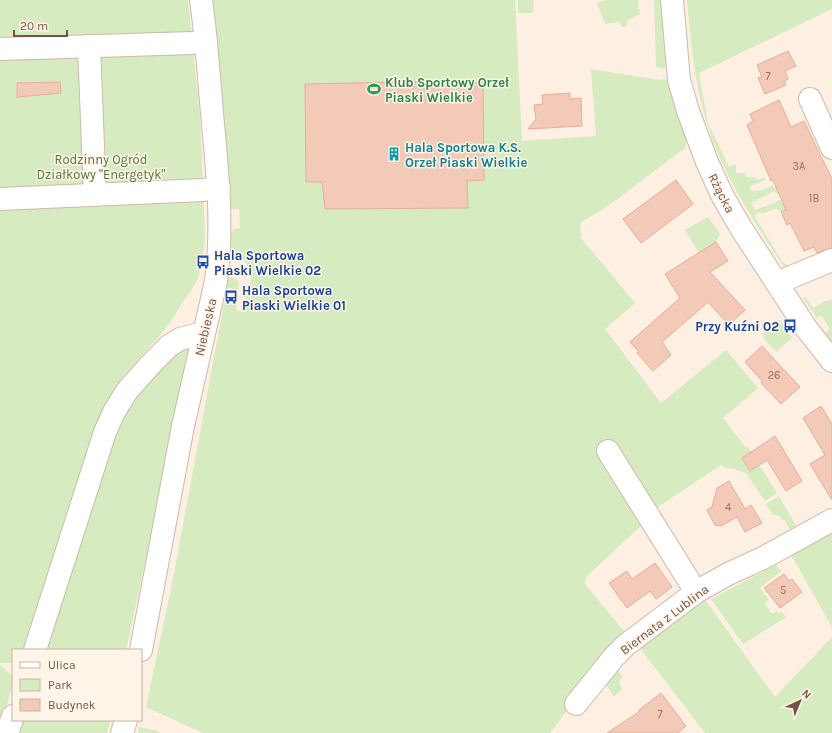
<svg xmlns="http://www.w3.org/2000/svg" width="832" height="733" viewBox="0 0 832 733" font-family="Karla,sans-serif">
<rect width="100%" height="100%" fill="#fdefe2"/>
<!-- green -->
<g fill="#d6ebc0">
<polygon points="0,0 188,0 200,117 204,213 205,240 202,264 197,281 166,328 123,377 110,398 99,421 65,517 23,650 13,650 13,663 0,663"/>
<path d="M213 0H515L522 141 596 136 591 69 659 80 665 79 672 82 687 139 685 148 608 206 580 223 581 238 635 303 605 329 661 403 726 350 758 388 723 418 745 447H748L777 493 765 501 746 473C742 472 736 469 733 469 728 468 726 469 721 465L652 511 643 524 586 577 585 584 627 635 617 643 550 733H203L146 707 173 579 224 303 234 305 236 289 226 287 228 276 236 279 239 282 236 310 243 312 252 273 244 260 235 257 232 252 230 235 234 229 240 228 239 209 231 210 230 208Z"/>
<polygon points="518,0 534,0 533,13 518,13"/>
<polygon points="607,0 638,0 640,14 628,20 627,26 622,27 619,22 605,24 597,3"/>
<polygon points="654,0 664,0 668,66 662,69 656,66"/>
<path d="M687 0H832V9L699 73 708 123 729 167 736 164V173H745L746 177H755L758 180 765 177V180L751 186 750 189 753 191 763 190 772 185 775 188 779 186 783 193 778 195 774 191 751 203 755 210 775 203 778 200H781L782 202 786 200 790 208 781 212 777 209C773 209 767 212 763 214L760 212 754 215 783 263 794 267 786 270C755 223 722 175 706 120 694 82 691 40 687 0Z"/>
<polygon points="708,217 720,234 716,242 699,253 685,230"/>
<polygon points="805,297 813,308 825,301 832,300 832,341 825,333 830,329 821,315 817,318 803,298"/>
<path d="M780 320 792 338 776 352 763 338C764 329 770 321 780 320Z"/>
<polygon points="188,348 190,350 190,356 126,650 43,650 121,420 135,397 152,377 182,350"/>
<polygon points="779,496 796,526 790,529 785,520 783,520 779,516 773,515 766,504"/>
<polygon points="832,525 832,627 789,551"/>
<polygon points="776,565 781,571 760,588 769,600 765,604 772,614 777,611 779,614 782,612 786,617 743,644 711,599"/>
<polygon points="703,597 775,697 832,637 832,733 705,733 637,644"/>
<polygon points="0,665 13,677 13,684 0,727"/>
<polygon points="618,670 622,677 619,682 622,690 614,696 603,681"/>
<polygon points="20,720 110,720 107,733 16,733"/>
<polygon points="139,727 157,731 161,733 138,733"/>
</g>
<!-- building -->
<g fill="#f3cab8" stroke="#e6ae98">
<polygon points="788,51 796,66 785,71 788,79 784,81 786,85 765,94 758,78 762,77 757,65"/>
<polygon points="60,82 61,93 17,97 17,83"/>
<polygon points="395,82 458,82 466,83 483,82 484,180 467,181 468,208 325,209 322,182 306,182 305,84"/>
<polygon points="570,93 570,99 581,98 582,126 528,129 536,119 534,105 543,104 542,95"/>
<polygon points="779,100 791,127 804,121 832,179 832,248 817,253 814,247 804,251 790,223 787,225 781,212 786,210 773,180 771,181 747,125 753,121 750,114"/>
<polygon points="676,180 693,204 641,243 623,219"/>
<polygon points="716,242 728,261 710,272 745,310 729,325 708,302 662,342 671,355 653,371 637,353 639,352 630,342 680,298 665,274"/>
<polygon points="762,346 800,387 781,404 761,383 762,381 745,362"/>
<polygon points="821,406 832,424 832,500 810,464 825,455 803,418"/>
<polygon points="775,436 802,481 786,491 767,460 750,471 742,458"/>
<polygon points="729,481 745,509 751,505 762,523 745,532 737,517 721,526 715,525 707,510 712,507 717,488"/>
<polygon points="655,563 672,587 656,599 650,591 627,608 609,583 627,571 632,579"/>
<polygon points="784,574 789,581 792,579 802,592 780,608 764,588"/>
<polygon points="661,693 686,726 678,733 607,733 639,712 638,711"/>
</g>
<g fill="none" stroke-linecap="round" stroke-linejoin="round">
<!-- minor casing -->
<g stroke="#d0b8ab" stroke-width="24">
<g id="minor">
<polyline points="672,0 679,80 688,111 707,162 722,195 741,228 806,328 832,361"/>
<polyline points="89,46 95,195"/>
<polyline points="0,49 193,43 206,41"/>
<polyline points="810,99 832,148"/>
<polyline points="0,199 203,190 219,187"/>
<polyline points="777,283 832,260"/>
<polyline points="608,451 696,592"/>
<polyline points="35,650 105,432 114,412 127,391 150,365 169,346 180,339 203,333"/>
<path d="M141 650 183 426 216 281C223 227 218 178 213 124 209 83 207 41 201 0"/>
<polyline points="576,704 614,657 626,645 696,592 728,574 763,558 832,520"/>
<polyline points="7,733 13,716"/>
<polyline points="122,733 126,720"/>
</g>
</g>
<!-- minor -->
<use href="#minor" stroke="#fff" stroke-width="22"/>
</g>
<!-- icons -->
<defs>
<g id="stadium-bare" transform="scale(1.08)"><path d="M0-5a6.5 5 0 1 0 0 10a6.5 5 0 1 0 0-10ZM-3.5-1.8h7v3.6h-7Z" fill="#2e9e5b" stroke="#fff4e8" stroke-width="2.5" paint-order="stroke"/></g>
<g id="building-bare" transform="scale(1.08)"><path d="M-4-6H4V6H1V3H-1V6H-4ZM-2.5-4.3h1.7v1.8h-1.7ZM.8-4.3h1.7v1.8H.8ZM-2.5-1h1.7V.8h-1.7ZM.8-1h1.7V.8H.8Z" fill="#0f9aa8" stroke="#fff4e8" stroke-width="2.5" paint-order="stroke"/></g>
<g id="bus-bare" transform="scale(1.08)"><path d="M-5-6H5V4H4V6H2V4H-2V6H-4V4H-5ZM-3.5-4V0h7V-4ZM-3.5 1.2v1.5H-2V1.2ZM2 1.2v1.5H3.5V1.2Z" fill="#1a4fb4" stroke="#fff4e8" stroke-width="2.5" paint-order="stroke"/></g>
</defs>
<g fill-rule="evenodd">
<use href="#stadium-bare" x="374" y="89"/>
<use href="#building-bare" x="394" y="154"/>
<use href="#bus-bare" x="203" y="262"/>
<use href="#bus-bare" x="231" y="297"/>
<use href="#bus-bare" x="790" y="326"/>
</g>
<g text-anchor="middle" stroke-width="3" stroke-linejoin="round" paint-order="stroke">
<!-- number labels -->
<g font-size="11" fill="#947163">
<text x="768" y="80">7</text>
<text x="799" y="170">3A</text>
<text x="814" y="202">1B</text>
<text x="774" y="379">26</text>
<text x="728" y="511">4</text>
<text x="783" y="594">5</text>
<text x="660" y="718">7</text>
</g>
<!-- leisure labels -->
<g font-size="13" font-weight="bold" fill="#27864d" stroke="#fff4e8" text-anchor="start">
<text x="385" y="87">Klub Sportowy Orzeł<tspan x="385" dy="15">Piaski Wielkie</tspan></text>
</g>
<!-- culture labels -->
<g font-size="13" font-weight="bold" fill="#0d838f" stroke="#fff4e8" text-anchor="start">
<text x="405" y="152">Hala Sportowa K.S.<tspan x="405" dy="15">Orzeł Piaski Wielkie</tspan></text>
</g>
<!-- park labels -->
<g font-size="13" fill="#53753c" stroke="#fff4e8">
<text x="101" y="164">Rodzinny Ogród<tspan x="101" dy="15">Działkowy "Energetyk"</tspan></text>
</g>
<!-- street labels -->
<g font-size="13" fill="#755347" stroke="#fff4e8">
<text transform="translate(722 193) rotate(63)" y="5">Rżącka</text>
<text transform="translate(205 327) rotate(-77)" y="5">Niebieska</text>
<text transform="translate(664 619) rotate(-37)" y="5">Biernata z Lublina</text>
</g>
<!-- transit labels -->
<g font-size="13" font-weight="bold" fill="#164399" stroke="#fff4e8" text-anchor="start">
<text x="214" y="260">Hala Sportowa<tspan x="214" dy="15">Piaski Wielkie 02</tspan></text>
<text x="242" y="295">Hala Sportowa<tspan x="242" dy="15">Piaski Wielkie 01</tspan></text>
<text x="779" y="331" text-anchor="end">Przy Kuźni 02</text>
</g>
</g>
<!-- legend -->
<rect x="12" y="649" width="130" height="72" fill="#fff4e8" stroke="#c8b4a8"/>
<rect x="20" y="662" width="20" height="6" fill="#ffffff" stroke="#c8b4a8"/>
<text x="48" y="669" font-size="12" fill="#755347">Ulica</text>
<rect x="20" y="679" width="20" height="12" fill="#d6ebc0" stroke="#c8b4a8"/>
<text x="48" y="689" font-size="12" fill="#755347">Park</text>
<rect x="20" y="699" width="20" height="12" fill="#f3cab8" stroke="#c8b4a8"/>
<text x="48" y="709" font-size="12" fill="#755347">Budynek</text>
<!-- north arrow -->
<g transform="translate(800 701) rotate(44)" stroke="#fff4e8" stroke-width="3" paint-order="stroke">
<path d="M0-3L7 15L0 10L-7 15Z" fill="#755347"/>
<text y="-6" font-size="11" font-weight="bold" text-anchor="middle" fill="#755347">N</text>
</g>
<!-- scale -->
<path d="M14 30v6h53v-6" fill="none" stroke="#755347" stroke-width="2"/>
<text x="20" y="30" font-size="12" fill="#755347" stroke="#fff4e8" stroke-width="3" paint-order="stroke">20 m</text>
</svg>
